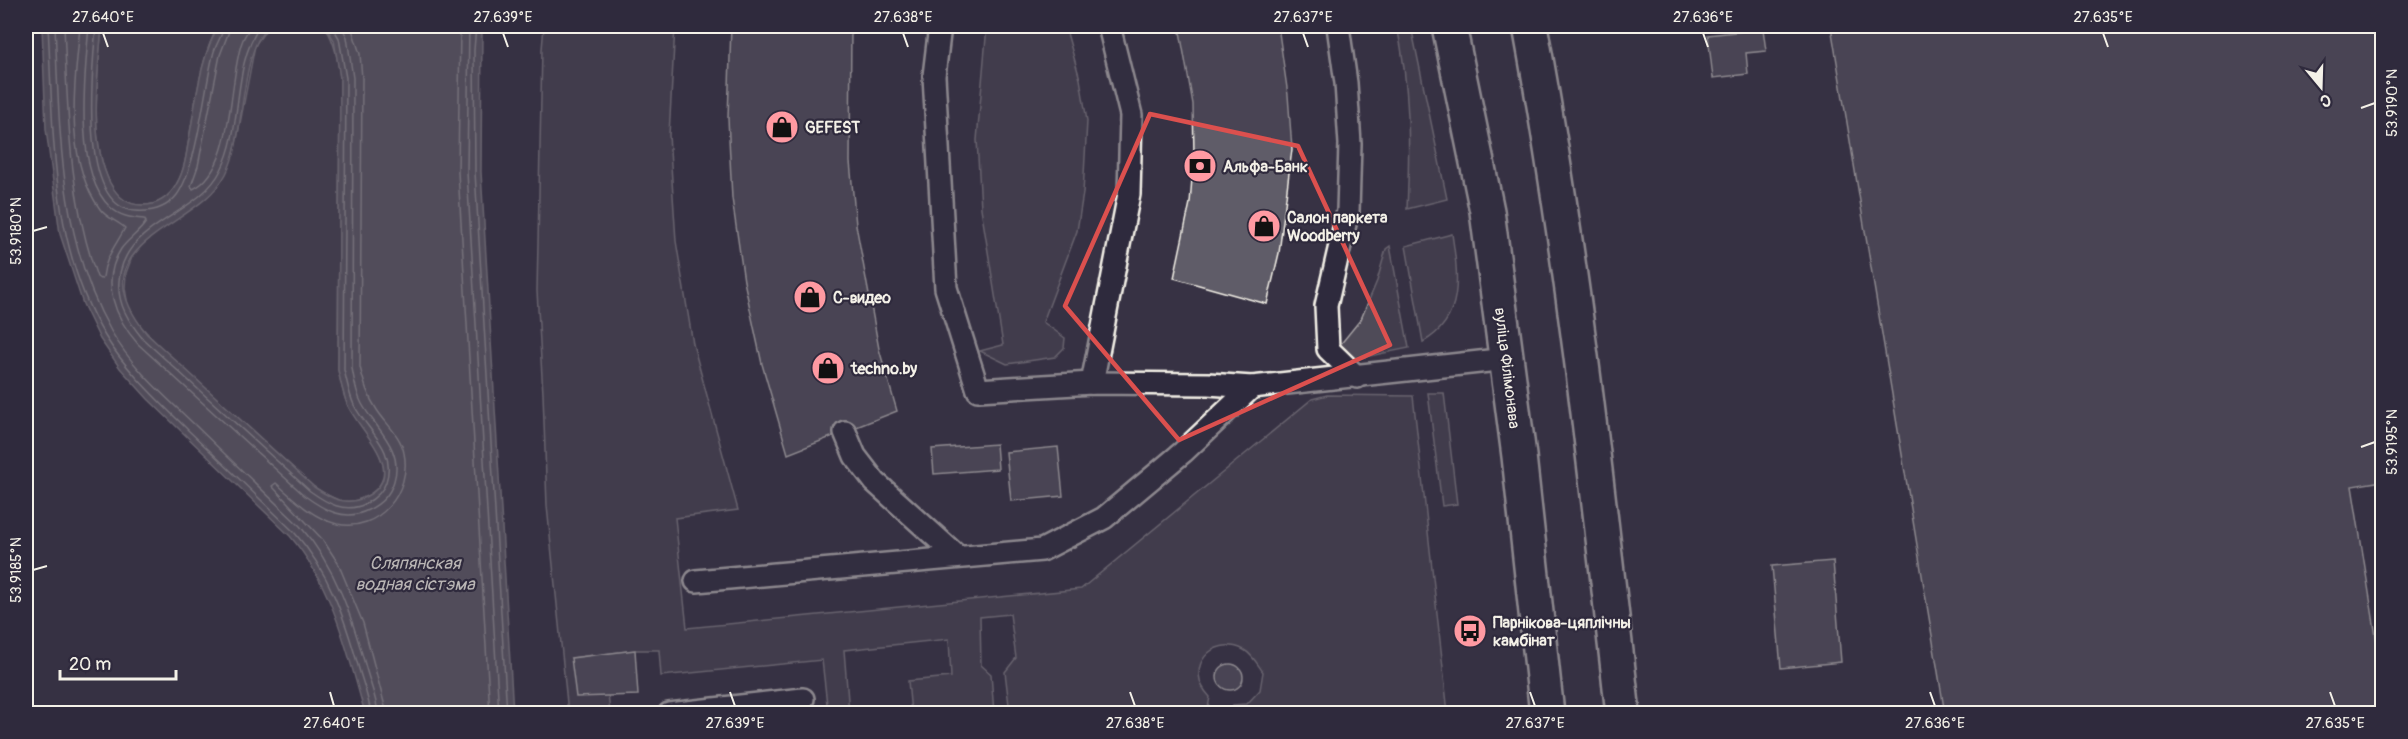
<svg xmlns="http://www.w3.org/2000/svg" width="2408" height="739" viewBox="0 0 2408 739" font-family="Pangolin,sans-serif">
<rect width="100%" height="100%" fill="#373244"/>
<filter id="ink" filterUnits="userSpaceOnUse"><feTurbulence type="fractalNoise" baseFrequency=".0167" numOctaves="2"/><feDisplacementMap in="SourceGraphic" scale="12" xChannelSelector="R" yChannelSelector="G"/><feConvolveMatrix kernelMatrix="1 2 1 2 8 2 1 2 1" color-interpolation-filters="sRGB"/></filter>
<g filter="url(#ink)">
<!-- green -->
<g fill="#504b59" stroke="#a29ea0" stroke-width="1.5">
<path d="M102 26H219C200 54 195 109 188 144 186 157 184 171 177 183 170 197 157 206 141 205 126 205 117 196 110 183 88 139 98 73 102 26Z"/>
<path d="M269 26H325C335 43 338 59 340 78L338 370C341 382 343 395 348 406 361 431 410 474 365 497 345 507 331 498 314 487L159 346 136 321 128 306 125 288 126 273 132 257 143 244 161 229 234 155 255 45Z"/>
<path d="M544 26H675L669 135 676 241 693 344 738 510 675 518 687 628 1081 589 1312 399 1327 395 1413 396 1448 713H1229L1233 705 1247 704 1260 690 1263 672C1258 665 1252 654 1244 650 1213 634 1182 668 1210 697L1207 713H1010L1005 672 1016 658 1010 614 980 617 981 665 991 674 994 713H911L908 681 951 677 949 639 844 650 849 713H828L822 660 661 676 659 650H635L571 658 608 694 610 713H568L547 506 543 394 537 291 542 49Z"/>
<polygon points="987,26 1065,26 1080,79 1087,121 1083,193 1077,231 1043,322 1065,338 1064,348 1055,357 1007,364 980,351 1003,345 981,208 977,140"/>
<path d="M1397 26H1411L1447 199 1407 209C1410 146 1410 87 1397 26Z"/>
<path d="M1452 234C1458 274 1465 319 1423 342L1406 246Z"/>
<polygon points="1390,246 1409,348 1350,360 1335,351 1361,319 1377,281 1386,249"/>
<polygon points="1428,393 1444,393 1457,504 1442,506"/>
<polygon points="897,707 898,713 861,713 861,712"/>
</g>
<!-- water -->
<path fill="#726e77" stroke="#a6a2a4" stroke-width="1.5" d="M42 26H102C98 73 88 139 110 183 117 196 126 205 141 205 157 206 170 197 177 183 184 171 186 157 188 144 195 109 200 54 219 26H269C238 52 247 134 226 174 197 231 72 241 147 334L314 487C331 498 345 507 365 497 411 474 360 432 348 406 343 395 341 383 338 370L340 78 334 40 325 26H482L481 172 513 713H365C347 651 333 586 290 536L148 399 120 368 100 339 83 304 60 234 46 129Z"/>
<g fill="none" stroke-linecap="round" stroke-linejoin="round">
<!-- shore -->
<g stroke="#c0bdbb" stroke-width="1.5">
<path d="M48 26C54 129 49 243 105 336 127 372 159 401 189 431 224 464 259 498 294 532 329 571 345 619 359 669 363 683 369 699 371 714"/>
<path d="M55 26C60 128 58 238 111 331 132 368 165 396 195 425 230 459 265 493 300 526 336 567 352 617 366 668 370 683 377 699 378 714"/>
<path d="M64 26C68 110 68 196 97 277L100 279 103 277C105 257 116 245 125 228 118 221 106 218 100 209 63 158 75 84 80 26"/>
<path d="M89 26C85 72 73 172 110 207 119 216 131 218 144 219L146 222C140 232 128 239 121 249 100 282 115 318 138 344L305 496C324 510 345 522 368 510 381 504 390 495 394 481 404 449 376 429 362 404 356 393 354 380 352 368L353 78 347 37 341 26"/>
<path d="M96 26C93 64 76 208 136 211 151 212 167 208 177 195 197 168 204 91 213 55 215 45 223 35 224 26"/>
<path d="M231 26 220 55 198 166 191 186 193 189C235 170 228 80 242 42 244 36 248 31 251 26"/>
<path d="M260 26C231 68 244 125 221 170 198 217 123 222 119 281 117 304 129 322 143 339L310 491C327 503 344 514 365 504 374 499 383 492 386 482 397 449 367 431 354 405 349 394 347 381 344 370L346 78 339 38 332 26"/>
<path d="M351 26 360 54 362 78 360 367C364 383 368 397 377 410 386 424 401 436 404 453 412 491 379 533 337 524 312 518 294 499 276 483L272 486 323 540 338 563 363 623 387 714"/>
<polyline points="460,26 458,172 490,714"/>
<polyline points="469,26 467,172 499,714"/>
<polyline points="476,26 474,50 475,172 507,714"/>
</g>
</g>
<!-- building -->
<g fill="#5f5c67" stroke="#f4f1e8" stroke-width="1.5">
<polygon points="731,26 851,26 850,162 856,225 879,349 897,411 788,454 762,364 744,281 732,198 728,118"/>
<polygon points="1179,26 1278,26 1288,95 1292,149 1279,253 1267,304 1174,278 1190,203 1194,154 1193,104"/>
<polygon points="1831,26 2382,26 2382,481 2352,486 2382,674 2382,714 1945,714"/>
<polygon points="1763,29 1766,51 1746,53 1748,74 1713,78 1708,35"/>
<polygon points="996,444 998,469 934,474 932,449"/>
<polygon points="1058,447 1063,496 1011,501 1006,452"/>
<polygon points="1833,561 1841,662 1781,668 1772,566"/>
<polygon points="635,650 638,695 576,697 571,658"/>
<circle cx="1230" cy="677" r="13"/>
</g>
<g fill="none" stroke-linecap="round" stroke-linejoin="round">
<!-- service casing -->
<g stroke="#f4f1e8" stroke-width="26">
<g id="service">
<polyline points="940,26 934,76 946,288 978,390 1092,383 1208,384 1252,387 1507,359"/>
<polyline points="1338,26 1346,83 1350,144 1348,211 1326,306 1328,349 1357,377"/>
<polyline points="1092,383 1129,194 1131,115 1109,26"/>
<polyline points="845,432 855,456 875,482 958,557"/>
<polyline points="696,581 1042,550 1104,518 1183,452 1252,387"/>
<polyline points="669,714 803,699"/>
</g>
</g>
<!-- primary casing -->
<g stroke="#f4f1e8" stroke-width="38">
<g id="primary">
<polyline points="1449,26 1487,211 1519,456 1547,714"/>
<path d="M1530 26C1572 253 1597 483 1623 714"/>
</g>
</g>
<!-- service -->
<use href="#service" stroke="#2f2a3d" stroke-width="21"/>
<!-- primary -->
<use href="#primary" stroke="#2f2a3d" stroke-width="33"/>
</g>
</g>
<!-- marked area -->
<path d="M0 0H2408V739H0ZM1150 114 1298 146 1390 345 1179 440 1065 306Z" fill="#373244" fill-opacity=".55" fill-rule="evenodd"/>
<path fill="none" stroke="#dc504e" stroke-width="4.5" stroke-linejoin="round" d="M1150 114 1298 146 1390 345 1179 440 1065 306Z"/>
<!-- ticks -->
<path fill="none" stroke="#f4f1e8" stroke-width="2" d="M103 33 108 47M503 33 508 47M903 33 908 47M1303 33 1308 47M1703 33 1708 47M2103 33 2108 47M2361 108 2375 103M33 231 47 227M2361 447 2375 442M33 570 47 566M330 692 334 706M730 692 735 706M1130 692 1135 706M1530 692 1535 706M1930 692 1935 706M2330 692 2335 706"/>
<!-- icons -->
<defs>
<g id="shop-disc" transform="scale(1.725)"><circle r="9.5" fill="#ff9aa2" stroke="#2f2a3d"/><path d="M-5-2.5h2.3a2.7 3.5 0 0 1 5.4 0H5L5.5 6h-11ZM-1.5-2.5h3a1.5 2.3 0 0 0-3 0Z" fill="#111"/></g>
<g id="bank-disc" transform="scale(1.725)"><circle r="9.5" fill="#ff9aa2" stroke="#2f2a3d"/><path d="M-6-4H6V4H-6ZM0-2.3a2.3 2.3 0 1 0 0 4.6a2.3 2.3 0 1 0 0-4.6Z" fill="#111"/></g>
<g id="bus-disc" transform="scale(1.725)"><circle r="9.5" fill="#ff9aa2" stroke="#2f2a3d"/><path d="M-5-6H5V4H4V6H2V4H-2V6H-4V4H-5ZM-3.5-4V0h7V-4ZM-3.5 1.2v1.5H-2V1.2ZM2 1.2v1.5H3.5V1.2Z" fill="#111"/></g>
</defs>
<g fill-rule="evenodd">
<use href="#shop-disc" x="782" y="127"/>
<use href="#bank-disc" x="1200" y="166"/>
<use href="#shop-disc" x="1264" y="226"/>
<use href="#shop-disc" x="810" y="297"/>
<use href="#shop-disc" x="828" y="368"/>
<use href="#bus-disc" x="1470" y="631"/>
</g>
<g text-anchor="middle" stroke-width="4.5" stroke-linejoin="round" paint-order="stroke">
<!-- poi labels -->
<g font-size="16" font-weight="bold" fill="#f4f1e8" stroke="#2f2a3d" text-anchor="start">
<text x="805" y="133">GEFEST</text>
<text x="1223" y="172">Альфа-Банк</text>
<text x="1287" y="223">Салон паркета<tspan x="1287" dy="18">Woodberry</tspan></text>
<text x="833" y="303">С-видео</text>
<text x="851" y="374">techno.by</text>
<text x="1493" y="628">Парнікова-цяплічны<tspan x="1493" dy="18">камбінат</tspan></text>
</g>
<!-- street labels -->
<g font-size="16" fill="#f4f1e8" stroke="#2f2a3d">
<text transform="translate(1508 368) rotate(83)" y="6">вуліца Філімонава</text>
</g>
<!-- water labels -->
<g font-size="18" font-style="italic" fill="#bab6b5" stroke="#2f2a3d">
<text x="415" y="569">Сляпянская<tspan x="415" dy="21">водная сістэма</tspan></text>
</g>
</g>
<!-- margin -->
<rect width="2408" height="739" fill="none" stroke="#2f2a3d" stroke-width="66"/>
<!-- north arrow -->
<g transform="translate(2321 87) rotate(161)" stroke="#2f2a3d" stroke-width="4.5" paint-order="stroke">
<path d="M0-4.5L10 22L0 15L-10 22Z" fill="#f4f1e8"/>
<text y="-9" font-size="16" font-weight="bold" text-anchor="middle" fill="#f4f1e8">С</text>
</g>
<!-- scale -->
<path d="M60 670v9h116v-9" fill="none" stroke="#f4f1e8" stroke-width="3"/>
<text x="69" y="670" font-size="18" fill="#f4f1e8" stroke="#2f2a3d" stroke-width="4.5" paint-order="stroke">20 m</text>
<rect x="33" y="33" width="2342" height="673" fill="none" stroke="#f4f1e8" stroke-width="2"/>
<g font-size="15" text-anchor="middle" fill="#f4f1e8">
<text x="103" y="22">27.640°E</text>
<text x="503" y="22">27.639°E</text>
<text x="903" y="22">27.638°E</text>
<text x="1303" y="22">27.637°E</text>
<text x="1703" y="22">27.636°E</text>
<text x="2103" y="22">27.635°E</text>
<text transform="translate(2392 103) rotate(-90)" y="5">53.9190°N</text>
<text transform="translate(16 231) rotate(-90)" y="5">53.9180°N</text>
<text transform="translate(2392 442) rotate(-90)" y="5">53.9195°N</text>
<text transform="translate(16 570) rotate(-90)" y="5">53.9185°N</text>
<text x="334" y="728">27.640°E</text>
<text x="735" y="728">27.639°E</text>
<text x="1135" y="728">27.638°E</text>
<text x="1535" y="728">27.637°E</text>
<text x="1935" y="728">27.636°E</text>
<text x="2335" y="728">27.635°E</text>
</g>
</svg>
